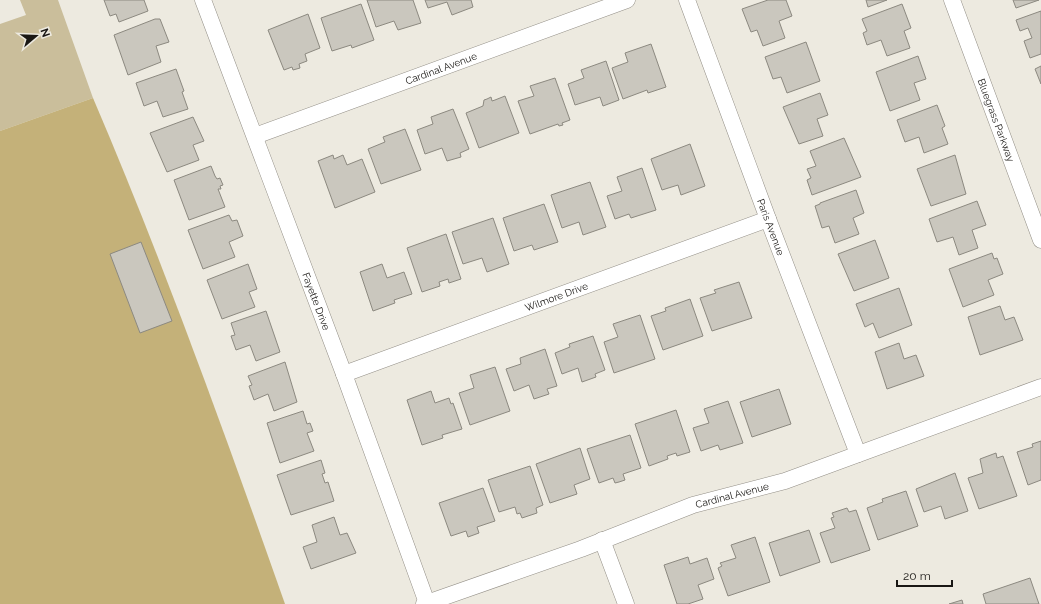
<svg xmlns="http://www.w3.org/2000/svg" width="1041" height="604" viewBox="0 0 1041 604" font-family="Raleway,sans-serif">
<rect width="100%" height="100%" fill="#edeae0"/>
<!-- green -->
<polygon fill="#cabe9b" points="20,0 58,0 93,98 0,131 0,24 26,15"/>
<!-- forest -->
<path fill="#c4b179" d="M93 98C164 264 225 434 285 604H0V131Z"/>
<!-- building -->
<g fill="#cac7be" stroke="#8c8980">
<polygon points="104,0 144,0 148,11 119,22 116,14 110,16"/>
<polygon points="367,0 413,0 421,23 398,30 394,21 376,27"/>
<polygon points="425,0 471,0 473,7 452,15 447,2 428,8"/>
<polygon points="768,0 786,0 792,16 779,21 785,38 763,46 757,30 751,32 742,9"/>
<polygon points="866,0 887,0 868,7"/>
<polygon points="1013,0 1039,0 1016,8"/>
<polygon points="361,4 374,40 352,48 351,45 332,51 321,18"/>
<polygon points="902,4 911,28 904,31 910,48 887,56 881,40 867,45 863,33 867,31 862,19"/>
<polygon points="1041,11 1041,54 1030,58 1024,41 1032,38 1028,28 1020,31 1016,20"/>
<polygon points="308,14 320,48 305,54 307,61 299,64 300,68 293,70 292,67 284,70 268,30"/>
<polygon points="155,19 160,19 169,42 156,46 161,62 128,75 114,35"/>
<polygon points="806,42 820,81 787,93 781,77 773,79 765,57"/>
<polygon points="651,44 666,87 648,93 647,90 623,99 612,68 628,62 625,53"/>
<polygon points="918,56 926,79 914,83 920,100 890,111 876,72"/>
<polygon points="606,61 619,100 603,106 600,97 575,105 568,84 584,78 581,70"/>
<polygon points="1041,66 1041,84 1035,69"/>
<polygon points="176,69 184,91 182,92 188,109 163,117 157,101 144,106 136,83"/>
<polygon points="555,78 570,120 562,123 563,125 559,126 558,124 530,134 518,101 534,96 530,86"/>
<polygon points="820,93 828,115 817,119 823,136 799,144 783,107"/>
<polygon points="505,96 519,133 479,148 466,113 483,106 484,100 487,99 491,97 492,101 495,100"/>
<polygon points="937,105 945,126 942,128 948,144 924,153 919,137 905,142 897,120"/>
<polygon points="453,109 469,149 460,153 461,157 447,161 442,148 425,154 417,130 433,124 431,117"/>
<polygon points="193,117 204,141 193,145 199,160 167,172 150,133"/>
<polygon points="405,129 421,170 381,184 368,149 385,142 383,137"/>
<polygon points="844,138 861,177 812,195 807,180 811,178 807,169 816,166 810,151"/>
<polygon points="690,144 705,186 681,195 678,185 662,190 651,159"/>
<polygon points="333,155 334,159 343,155 347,165 362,159 375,192 335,208 318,161"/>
<polygon points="955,155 966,194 931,206 917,169"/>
<polygon points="211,166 215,176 217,179 220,178 223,185 220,186 221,189 218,189 225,207 189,220 174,180"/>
<polygon points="642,168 656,210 631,218 629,214 615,219 607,196 622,191 617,177"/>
<polygon points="590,182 606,227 583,235 579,222 562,228 551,195"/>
<polygon points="856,190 864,213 853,218 859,234 835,243 829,226 822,228 815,206 820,204 820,203"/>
<polygon points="977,201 986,225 972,230 978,248 959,255 953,237 937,242 929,219"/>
<polygon points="544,204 558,242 534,250 532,245 514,251 503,218"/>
<polygon points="229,215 232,221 237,220 243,236 229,242 235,257 203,269 188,230"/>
<polygon points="493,218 509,264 487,272 482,258 463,264 452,232"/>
<polygon points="446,234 461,279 449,283 448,279 439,282 440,286 422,292 407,248"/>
<polygon points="875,240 889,278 854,291 838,254"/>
<polygon points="141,242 172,321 140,333 110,254"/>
<polygon points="992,253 994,259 997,258 1003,274 988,280 994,295 963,307 949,269"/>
<polygon points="248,264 257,289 249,292 255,307 222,319 207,280"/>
<polygon points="382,264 387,278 404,272 412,294 394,300 395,303 373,311 360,272"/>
<polygon points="739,282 752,318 712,331 700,298 716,293 714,290"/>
<polygon points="899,288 912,325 879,338 873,323 865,327 856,304"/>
<polygon points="690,299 703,336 663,350 651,316 666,311 665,308"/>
<polygon points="1000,306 1005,320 1014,317 1023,340 980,355 968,317"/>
<polygon points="266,311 280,352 256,361 250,345 236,350 231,336 235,335 231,323"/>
<polygon points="640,315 655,359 614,373 604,342 618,337 613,324"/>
<polygon points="593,336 605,370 595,374 596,377 582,382 578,368 562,374 555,353 570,347 569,344"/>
<polygon points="899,343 904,359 916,355 924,376 887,389 875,352"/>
<polygon points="545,349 557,386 547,389 549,394 534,399 529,385 514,391 506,369 521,364 520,358"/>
<polygon points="285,362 297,402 274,411 268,394 254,400 249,386 252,385 248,376"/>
<polygon points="495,367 510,411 470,425 459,393 474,388 470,375"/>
<polygon points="779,389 791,424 752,437 740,402"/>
<polygon points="431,391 435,403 449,398 451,404 453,403 462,429 442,435 443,438 422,445 407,400"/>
<polygon points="728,401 743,443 720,450 718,445 701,451 693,428 709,423 704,409"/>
<polygon points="676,410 690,452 677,456 676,453 667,456 668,459 649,466 635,424"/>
<polygon points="303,411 307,424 310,423 313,431 307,433 314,451 280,463 267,423"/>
<polygon points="630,435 641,468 623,474 625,480 619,482 615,483 613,478 599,483 587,449"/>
<polygon points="1041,441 1041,480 1028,485 1017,452 1033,447 1032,444"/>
<polygon points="580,448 590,479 574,485 577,494 550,503 536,464"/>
<polygon points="996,453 997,458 1003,456 1017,496 979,509 968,478 983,473 980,459"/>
<polygon points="321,460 325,473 322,474 325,483 328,482 334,501 291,515 277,475"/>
<polygon points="530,466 543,505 536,508 537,513 522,518 520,513 517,514 515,507 499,512 488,480"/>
<polygon points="955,473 968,511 945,519 941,506 924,512 916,489"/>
<polygon points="483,488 495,521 477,527 479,533 468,537 466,531 451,536 439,503"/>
<polygon points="906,491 918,526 878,540 867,508 883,502 882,499"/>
<polygon points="847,508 849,512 856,510 870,550 831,563 820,533 835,528 831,518 834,517 832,513"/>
<polygon points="334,517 340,535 347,533 356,553 311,569 303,547 317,542 312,525"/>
<polygon points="809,530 820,562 780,576 769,543"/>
<polygon points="755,537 770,582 728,596 718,568 722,566 720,563 736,558 731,545"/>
<polygon points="688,557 690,564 707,558 714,579 698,585 703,599 688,604 677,604 664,565"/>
<polygon points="1030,578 1039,604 986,604 983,594"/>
<polygon points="962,600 963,604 949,604"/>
</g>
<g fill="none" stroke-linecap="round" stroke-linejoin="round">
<!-- street casing -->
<g stroke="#938f87" stroke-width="17">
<g id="street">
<path id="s1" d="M203 0 344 374 427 603"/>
<path id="s2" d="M687 0 768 219 858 454"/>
<path id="s3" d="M952 0 1041 240"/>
<path id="s4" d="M255 136 627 0"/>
<path id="s5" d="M344 374 768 219"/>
<polyline points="602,540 626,604"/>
<path id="s6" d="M424 604 581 549 693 505 785 481 1041 387"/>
</g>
</g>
<!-- street -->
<use href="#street" stroke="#fff" stroke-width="16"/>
</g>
<g text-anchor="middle" stroke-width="3" stroke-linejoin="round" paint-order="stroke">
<!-- street labels -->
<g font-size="10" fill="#191714" stroke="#edeae0">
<text dy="4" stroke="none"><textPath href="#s4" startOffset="198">Cardinal Avenue</textPath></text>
<text dy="4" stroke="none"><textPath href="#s3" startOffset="128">Bluegrass Parkway</textPath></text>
<text dy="4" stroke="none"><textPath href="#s2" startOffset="242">Paris Avenue</textPath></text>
<text dy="4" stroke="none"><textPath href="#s5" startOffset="226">Wilmore Drive</textPath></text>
<text dy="4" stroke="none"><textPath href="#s1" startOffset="322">Fayette Drive</textPath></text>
<text dy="4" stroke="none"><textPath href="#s6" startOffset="327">Cardinal Avenue</textPath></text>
</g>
</g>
<!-- north arrow -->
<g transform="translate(36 36) rotate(71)" stroke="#edeae0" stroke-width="3" paint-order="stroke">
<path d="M0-3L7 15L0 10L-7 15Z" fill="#191714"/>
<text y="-6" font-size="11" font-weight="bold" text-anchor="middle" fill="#191714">N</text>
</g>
<!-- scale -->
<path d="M897 580v6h55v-6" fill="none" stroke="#191714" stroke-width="2"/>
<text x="903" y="580" font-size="12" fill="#191714" stroke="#edeae0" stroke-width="3" paint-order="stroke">20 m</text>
</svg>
